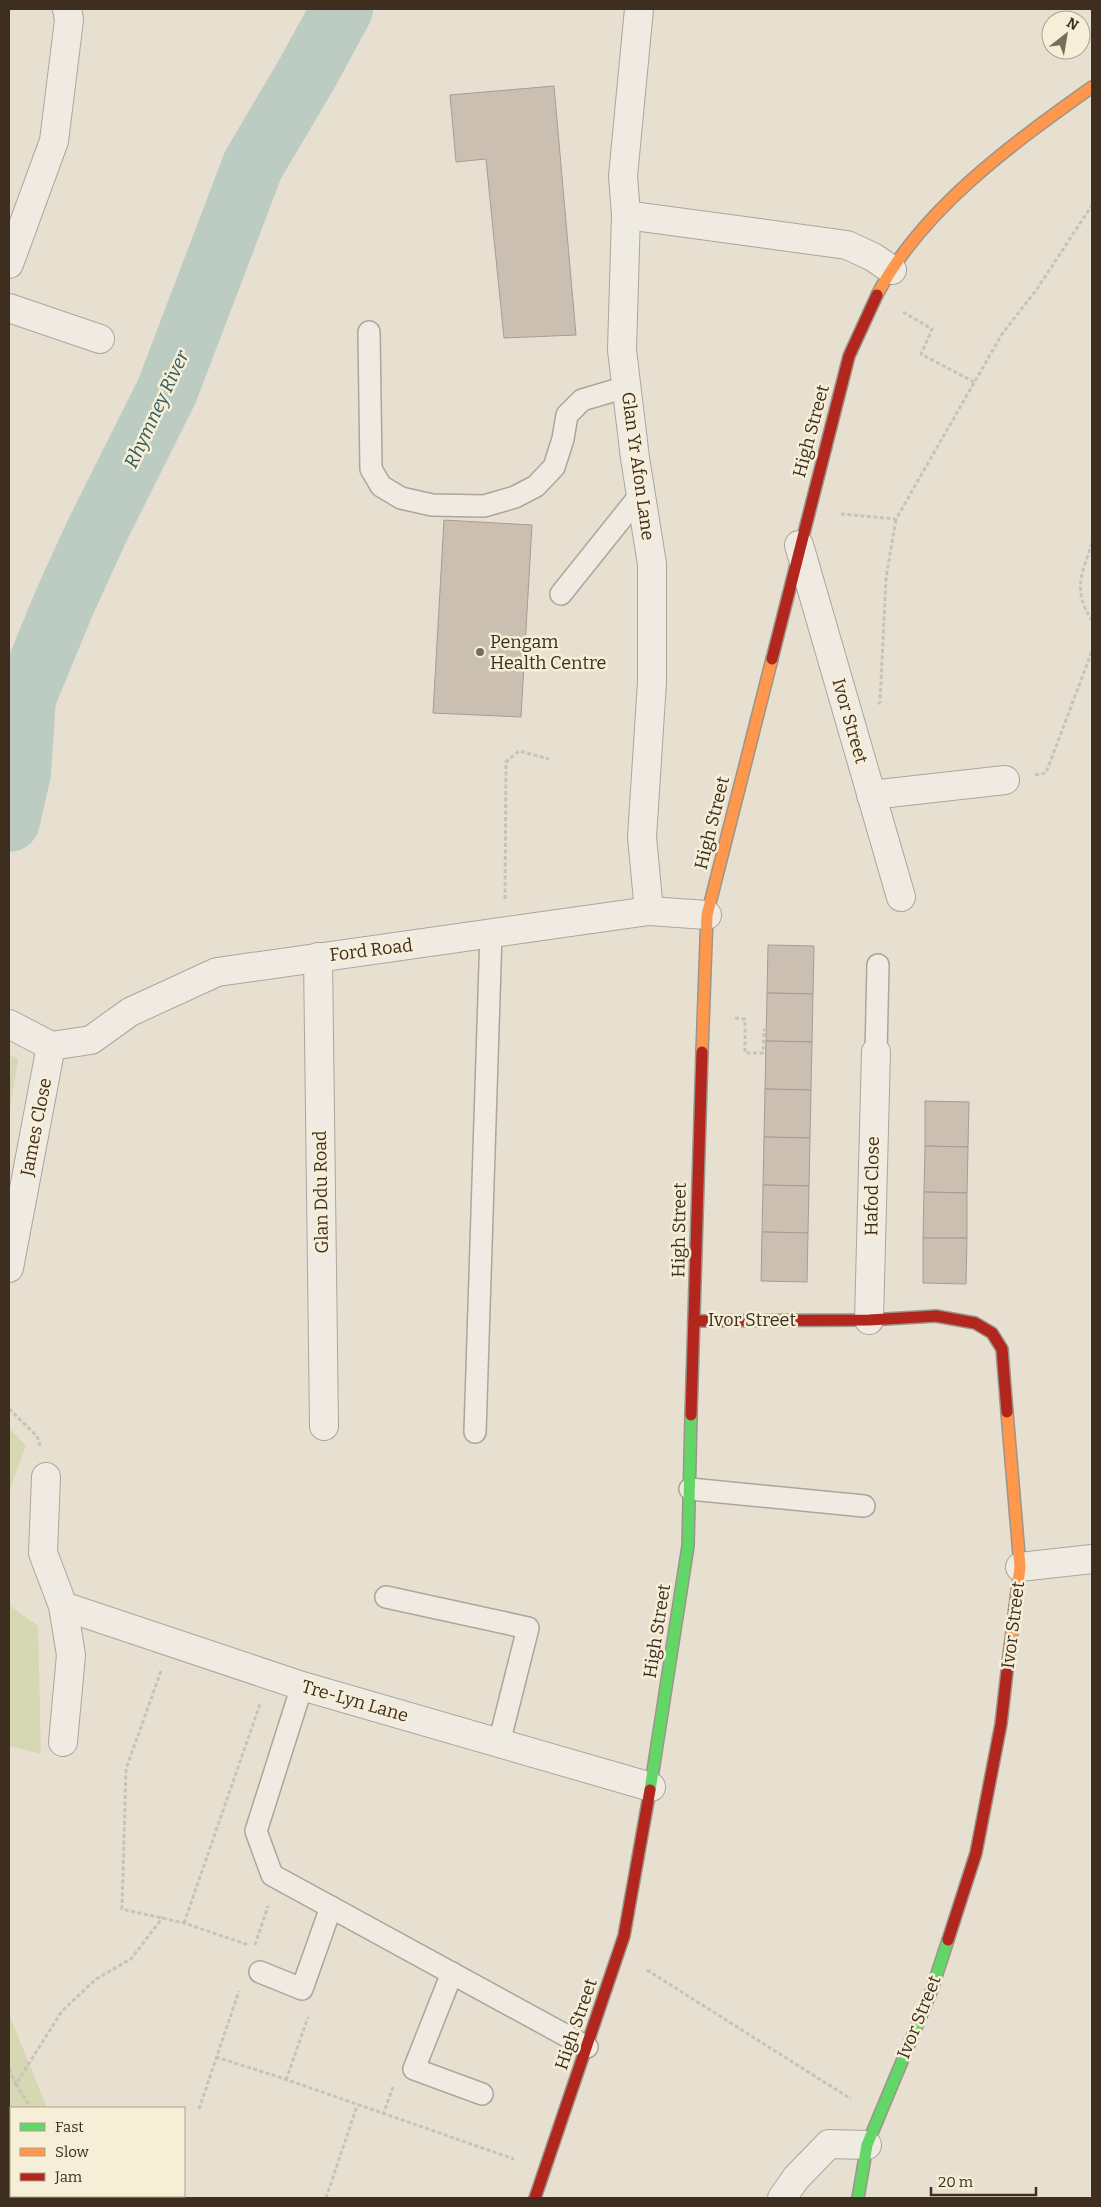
<svg xmlns="http://www.w3.org/2000/svg" width="1101" height="2207" viewBox="0 0 1101 2207" font-family="Bitter,serif">
<rect width="100%" height="100%" fill="#e7e0d1"/>
<!-- green -->
<g fill="#d6d7b3">
<polygon points="9,1054 18,1059 9,1114"/>
<polygon points="9,1428 26,1446 9,1491"/>
<polygon points="9,1605 38,1626 41,1754 9,1746"/>
<polygon points="9,2014 47,2108 11,2108 11,2196 65,2196 65,2198 9,2198"/>
</g>
<g fill="none" stroke-linecap="round" stroke-linejoin="round">
<!-- river -->
<polyline stroke="#bcccc2" stroke-width="62" points="9,821 20,773 25,698 65,601 97,531 167,391 253,165 309,70 342,9"/>
</g>
<!-- building -->
<g fill="#cbbfb2" stroke="#a89c90">
<polygon points="554,86 576,335 504,338 486,159 456,162 450,95"/>
<polygon points="444,520 532,525 521,717 433,713"/>
<polygon points="768,945 814,946 813,994 767,993"/>
<polygon points="767,993 813,994 812,1042 766,1041"/>
<polygon points="766,1041 812,1042 811,1090 765,1089"/>
<polygon points="765,1089 811,1090 810,1138 764,1137"/>
<polygon points="925,1101 969,1102 968,1147 925,1146"/>
<polygon points="764,1137 810,1138 809,1186 763,1185"/>
<polygon points="925,1146 968,1147 967,1193 924,1192"/>
<polygon points="763,1185 809,1186 808,1233 762,1232"/>
<polygon points="924,1192 967,1193 967,1238 923,1238"/>
<polygon points="762,1232 808,1233 807,1282 761,1281"/>
<polygon points="923,1238 967,1238 966,1284 923,1283"/>
</g>
<g fill="none" stroke-linecap="round" stroke-linejoin="round">
<!-- lane casing -->
<g stroke="#ada599" stroke-width="24">
<g id="lane">
<polyline points="369,332 371,469 381,486 401,498 432,505 484,506 515,497 536,486 554,467 563,439 567,415 582,400 626,387"/>
<polyline points="561,594 641,494"/>
<polyline points="876,1052 878,965"/>
<polyline points="475,1432 491,934"/>
<polyline points="690,1489 864,1506"/>
<polyline points="386,1597 528,1628 499,1743"/>
<polyline points="302,1686 256,1831 272,1875 587,2047"/>
<polyline points="260,1972 302,1989 331,1907"/>
<polyline points="452,1973 414,2069 482,2094"/>
</g>
</g>
<!-- street casing -->
<g stroke="#ada599" stroke-width="30">
<g id="street">
<polyline points="639,9 623,176 626,215 622,350 635,458 652,564 652,682 642,837 649,911"/>
<polyline points="626,215 847,245 873,257 892,270"/>
<polyline points="9,264 54,141 69,20 67,9"/>
<polyline points="9,308 100,339"/>
<polyline points="799,545 901,897"/>
<polyline points="871,795 1005,780"/>
<polyline points="318,957 324,1426"/>
<polyline points="9,1024 51,1046"/>
<polyline points="51,1046 91,1040 130,1012 217,972 649,911 707,915"/>
<polyline points="9,1268 51,1046"/>
<polyline points="869,1320 876,1052"/>
<polyline points="46,1477 43,1553 63,1606 71,1655 63,1742"/>
<polyline points="1020,1567 1092,1559"/>
<polyline points="63,1606 302,1686 651,1787"/>
<polyline points="782,2198 796,2178 829,2144 867,2145"/>
</g>
</g>
<!-- fast casing -->
<g stroke="#9c958a" stroke-width="14">
<g id="fast">
<polyline points="650,1790 688,1546 691,1415"/>
<polyline points="858,2198 867,2145 931,1992 948,1940"/>
</g>
</g>
<!-- slow casing -->
<g stroke="#9c958a" stroke-width="14">
<g id="slow">
<path d="M877 295C922 208 1015 142 1092 87"/>
<polyline points="702,1052 707,915 772,659"/>
<polyline points="1007,1412 1020,1567 1008,1663"/>
</g>
</g>
<!-- jam casing -->
<g stroke="#9c958a" stroke-width="14">
<g id="jam">
<polyline points="772,659 849,356 877,295"/>
<polyline points="695,1321 869,1320 936,1316 975,1323 992,1333 1002,1349 1007,1412"/>
<polyline points="691,1415 702,1052"/>
<polyline points="948,1940 976,1853 1001,1724 1008,1663"/>
<polyline points="535,2198 624,1936 650,1790"/>
</g>
</g>
<!-- path -->
<g stroke="#c8c2b9" stroke-width="3" stroke-dasharray="4 2.5" stroke-linecap="butt">
<polyline points="903,312 932,329 921,354 974,382"/>
<polyline points="841,514 896,519 1002,334 1037,289 1092,205"/>
<path d="M1092 543C1082 573 1072 591 1092 620"/>
<polyline points="878,704 880,702 886,578 896,519"/>
<polyline points="1035,775 1046,773 1092,651"/>
<polyline points="505,899 506,762 519,751 549,759"/>
<polyline points="735,1018 745,1019 745,1053 763,1053 764,1030 766,1031"/>
<polyline points="9,1409 37,1436 40,1446"/>
<polyline points="161,1671 126,1769 122,1909 184,1923 249,1945"/>
<polyline points="184,1923 260,1704"/>
<polyline points="255,1945 268,1906"/>
<polyline points="647,1970 851,2099"/>
<polyline points="216,2057 279,2077 514,2159"/>
<polyline points="9,2069 16,2084 62,2011 96,1979 131,1959 163,1917"/>
<polyline points="286,2080 308,2017"/>
<polyline points="16,2084 31,2108"/>
<polyline points="199,2109 239,1991"/>
<polyline points="383,2115 393,2087"/>
<polyline points="59,2198 59,2196"/>
<polyline points="326,2198 357,2106"/>
</g>
<!-- lane -->
<use href="#lane" stroke="#efebe3" stroke-width="21"/>
<!-- street -->
<use href="#street" stroke="#efebe3" stroke-width="28"/>
<!-- fast -->
<use href="#fast" stroke="#63d668" stroke-width="11"/>
<!-- slow -->
<use href="#slow" stroke="#ff974d" stroke-width="11"/>
<!-- jam -->
<use href="#jam" stroke="#b3261e" stroke-width="11"/>
</g>
<!-- markers -->
<circle fill="#786c5e" stroke="#f7eed8" stroke-width="2" cx="480" cy="652" r="5"/>
<g text-anchor="middle" stroke-width="5" stroke-linejoin="round" paint-order="stroke">
<!-- street labels -->
<g font-size="18" fill="#3d2e20" stroke="#f7eed8">
<text transform="translate(811 431) rotate(-75)" y="6">High Street</text>
<text transform="translate(638 466) rotate(82)" y="6">Glan Yr Afon Lane</text>
<text transform="translate(850 721) rotate(74)" y="6">Ivor Street</text>
<text transform="translate(712 823) rotate(-76)" y="6">High Street</text>
<text transform="translate(371 950) rotate(-7)" y="6">Ford Road</text>
<text transform="translate(36 1127) rotate(-79)" y="6">James Close</text>
<text transform="translate(872 1186) rotate(-89)" y="6">Hafod Close</text>
<text transform="translate(321 1192) rotate(-91)" y="6">Glan Ddu Road</text>
<text transform="translate(679 1230) rotate(-89)" y="6">High Street</text>
<text x="752" y="1326">Ivor Street</text>
<text transform="translate(1013 1625) rotate(-83)" y="6">Ivor Street</text>
<text transform="translate(657 1631) rotate(-81)" y="6">High Street</text>
<text transform="translate(355 1701) rotate(16)" y="6">Tre-Lyn Lane</text>
<text transform="translate(919 2017) rotate(-68)" y="6">Ivor Street</text>
<text transform="translate(576 2024) rotate(-71)" y="6">High Street</text>
</g>
<!-- poi labels -->
<g font-size="18" fill="#3d2e20" stroke="#f7eed8" text-anchor="start">
<text x="490" y="648">Pengam<tspan x="490" dy="21">Health Centre</tspan></text>
</g>
<!-- water labels -->
<g font-size="19" font-style="italic" fill="#2f5d5a" stroke="#f7eed8">
<text transform="translate(156 409) rotate(-65)" y="7">Rhymney River</text>
</g>
</g>
<!-- border -->
<rect width="1101" height="2207" fill="none" stroke="#3d2e20" stroke-width="20"/>
<!-- legend -->
<rect x="10" y="2107" width="175" height="90" fill="#f7eed8" stroke="#ada18e"/>
<rect x="20" y="2123" width="25" height="8" fill="#63d668" stroke="#ada18e"/>
<text x="55" y="2132" font-size="15" fill="#3d2e20">Fast</text>
<rect x="20" y="2148" width="25" height="8" fill="#ff974d" stroke="#ada18e"/>
<text x="55" y="2157" font-size="15" fill="#3d2e20">Slow</text>
<rect x="20" y="2173" width="25" height="8" fill="#b3261e" stroke="#ada18e"/>
<text x="55" y="2182" font-size="15" fill="#3d2e20">Jam</text>
<!-- north arrow -->
<g transform="translate(1066 35) rotate(31)"><circle r="24" fill="#f7eed8" stroke="#ada18e"/>
<path d="M0-4L9 19L0 12L-9 19Z" fill="#786c5e"/>
<text y="-8" font-size="14" font-weight="bold" text-anchor="middle" fill="#3d2e20">N</text>
</g>
<!-- scale -->
<path d="M931 2187v8h105v-8" fill="none" stroke="#3d2e20" stroke-width="2.5"/>
<text x="938" y="2187" font-size="15" fill="#3d2e20" stroke="#f7eed8" stroke-width="4" paint-order="stroke">20 m</text>
</svg>
